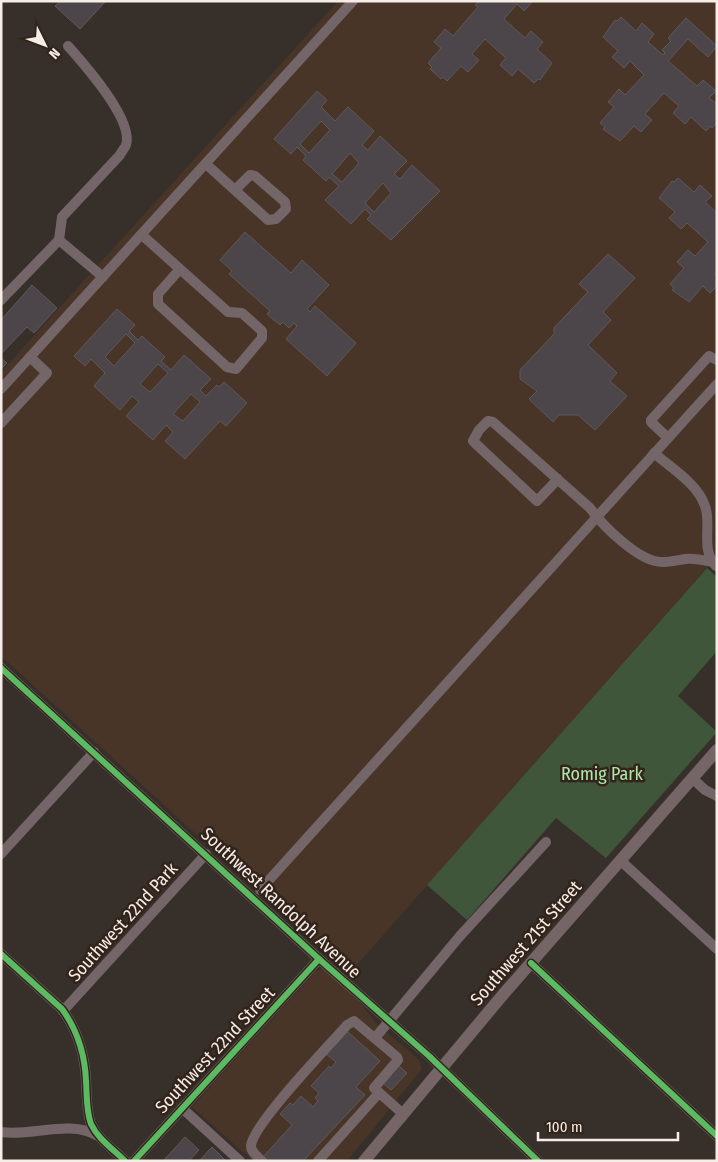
<svg xmlns="http://www.w3.org/2000/svg" width="718" height="1162" viewBox="0 0 718 1162" font-family="'Fira Sans Condensed',sans-serif">
<rect width="100%" height="100%" fill="#372f2a"/>
<!-- built -->
<g fill="#483528">
<polygon points="338,1 717,1 717,556 349,974 1,656 1,372"/>
<polygon points="321,969 326,970 363,1006 376,1023 419,1060 422,1069 347,1161 253,1161 192,1107 316,971"/>
</g>
<!-- green -->
<polygon fill="#40563b" points="707,568 717,577 717,651 678,696 717,732 606,858 556,818 467,920 427,885"/>
<!-- building -->
<g fill="#4c454a" stroke="#5e595a" fill-rule="evenodd">
<polygon points="60,1 106,1 80,29 55,6"/>
<polygon points="479,1 533,1 524,11 517,4 504,19 525,38 531,31 543,42 537,49 552,63 540,80 538,79 534,83 518,69 512,76 500,65 506,58 485,39 472,54 479,60 468,72 461,66 447,81 443,77 441,79 430,69 432,67 428,63 441,48 434,42 445,29 453,36 478,7 475,5"/>
<polygon points="621,17 636,31 642,23 654,34 648,42 663,55 665,53 662,50 671,41 668,38 686,18 717,46 708,57 688,39 668,61 697,86 703,80 716,91 709,98 717,104 717,123 712,128 710,126 706,131 691,117 685,124 673,113 679,106 664,93 645,114 652,120 641,132 634,126 620,141 603,129 605,127 600,123 614,107 608,102 619,89 625,95 644,75 630,61 624,68 612,57 618,51 603,37 615,20 617,21"/>
<path d="M317 91 327 100 321 107 335 121 348 107 374 131 362 145 368 150 380 136 407 161 394 174 400 179 412 165 440 191 391 240 367 219 371 215 365 209 351 224 325 200 339 186 329 177 326 181 303 160 306 156 297 147 291 154 274 139ZM321 121 330 130 309 153 300 144ZM350 153 359 163 342 182 332 174ZM383 183 391 193 374 212 365 203Z"/>
<polygon points="678,178 694,192 700,185 712,196 705,202 717,213 717,272 714,274 717,276 717,286 710,293 703,286 689,302 672,290 674,288 670,284 684,268 677,262 688,250 695,256 708,242 687,223 681,229 669,218 675,212 659,198 672,181 674,182"/>
<polygon points="245,232 291,273 302,260 329,285 307,309 310,312 315,306 356,343 327,376 286,339 297,326 294,323 289,328 283,322 280,325 267,314 270,311 229,274 232,271 220,260"/>
<polygon points="608,254 635,278 603,312 611,320 588,345 617,373 610,381 627,396 595,430 578,415 559,415 553,422 529,399 537,391 520,379 520,370 554,334 554,328 588,292 579,284"/>
<polygon points="32,285 57,308 34,333 27,327 1,354 1,320"/>
<path d="M117 309 135 325 129 331 138 340 142 336 165 357 161 361 171 370 184 355 211 379 200 390 206 396 217 385 219 387 224 382 247 403 226 426 220 421 185 459 165 441 173 432 166 425 153 440 126 416 139 402 132 396 120 410 94 386 105 373 91 359 85 366 74 356ZM126 334 135 343 114 366 105 357ZM158 364 168 373 150 392 140 384ZM191 394 200 402 183 421 173 414Z"/>
<polygon points="1,358 7,363 1,369"/>
<polygon points="347,1031 380,1061 356,1087 365,1095 303,1161 268,1161 263,1157 292,1125 280,1114 290,1103 293,1105 301,1096 313,1107 318,1101 315,1098 319,1093 311,1086 329,1066 331,1068 336,1062 326,1054"/>
<polygon points="399,1066 407,1073 391,1090 383,1083"/>
<polygon points="185,1137 199,1150 189,1161 163,1161"/>
<polygon points="212,1147 226,1161 199,1161"/>
</g>
<g fill="none" stroke-linecap="round" stroke-linejoin="round">
<!-- minor -->
<g stroke="#746569" stroke-width="10">
<polyline points="206,164 268,220 276,219 286,209 285,202 255,176 250,175 235,190"/>
<polyline points="142,235 228,312 242,313 262,331 262,338 236,369 227,367 158,304 158,294 180,269"/>
<path d="M59 240 62 217 120 155C121 152 125 148 126 145 134 120 84 64 68 46"/>
<polyline points="1,300 59,240 103,277"/>
<polyline points="1,389 353,1"/>
<polyline points="1,423 47,373 30,357"/>
<polyline points="668,438 651,422 651,420 709,356 717,360"/>
<path d="M654 453C671 468 698 484 705 506 712 524 700 550 716 566"/>
<path d="M558 479 537 501 475 443 473 441 479 430 488 421 493 422 590 508C603 526 639 562 662 562 670 562 678 560 685 559 695 558 703 560 712 562"/>
<polyline points="1,668 319,959 429,1056 538,1161"/>
<polyline points="692,778 705,790 717,796"/>
<polyline points="1,854 94,752"/>
<polyline points="621,861 717,949"/>
<polyline points="260,890 717,384"/>
<path d="M1 954 62 1009C78 1031 85 1055 86 1081 87 1095 86 1111 91 1124 98 1139 113 1149 125 1161"/>
<polyline points="531,963 717,1136"/>
<polyline points="63,1011 206,854"/>
<polyline points="375,1038 460,936 546,842"/>
<polyline points="182,1108 240,1161"/>
<path d="M1 1132C31 1137 70 1119 98 1136"/>
<polyline points="134,1161 319,959"/>
<path d="M262 1161C258 1157 251 1152 251 1146 252 1125 330 1045 347 1025L354 1021 397 1057 398 1060 374 1088 403 1114"/>
<polyline points="318,1161 379,1093"/>
</g>
<!-- major -->
<polyline stroke="#766567" stroke-width="12" points="364,1161 501,997 717,750"/>
<!-- cycleway casing -->
<g stroke="#32241b" stroke-width="9">
<g id="cycleway">
<polyline points="1,668 319,959 429,1056 538,1161"/>
<path d="M1 954 62 1009C78 1031 85 1055 86 1081 87 1095 86 1111 91 1124 98 1139 113 1149 125 1161"/>
<polyline points="531,963 717,1136"/>
<polyline points="134,1161 319,959"/>
</g>
</g>
<!-- cycleway -->
<use href="#cycleway" stroke="#5cba63" stroke-width="6"/>
</g>
<g text-anchor="middle" stroke-width="5" stroke-linejoin="round" paint-order="stroke">
<!-- park labels -->
<g font-size="18" fill="#aee7a9" stroke="#32241b">
<text x="602" y="780">Romig Park</text>
</g>
<!-- street labels -->
<g font-size="18" fill="#f7ede7" stroke="#32241b">
<text transform="translate(281 903) rotate(43)" y="6">Southwest Randolph Avenue</text>
<text transform="translate(123 922) rotate(-48)" y="6">Southwest 22nd Park</text>
<text transform="translate(526 943) rotate(-49)" y="6">Southwest 21st Street</text>
<text transform="translate(215 1050) rotate(-47)" y="6">Southwest 22nd Street</text>
</g>
</g>
<!-- border -->
<rect width="718" height="1162" fill="none" stroke="#f7ede7" stroke-width="5"/>
<!-- north arrow -->
<g transform="translate(45 45) rotate(132)" stroke="#32241b" stroke-width="4" paint-order="stroke">
<path d="M0-4L9 19L0 12L-9 19Z" fill="#f7ede7"/>
<text y="-8" font-size="14" font-weight="bold" text-anchor="middle" fill="#f7ede7">N</text>
</g>
<!-- scale -->
<path d="M538 1132v8h140v-8" fill="none" stroke="#f7ede7" stroke-width="2.5"/>
<text x="546" y="1132" font-size="15" fill="#f7ede7" stroke="#32241b" stroke-width="4" paint-order="stroke">100 m</text>
</svg>
